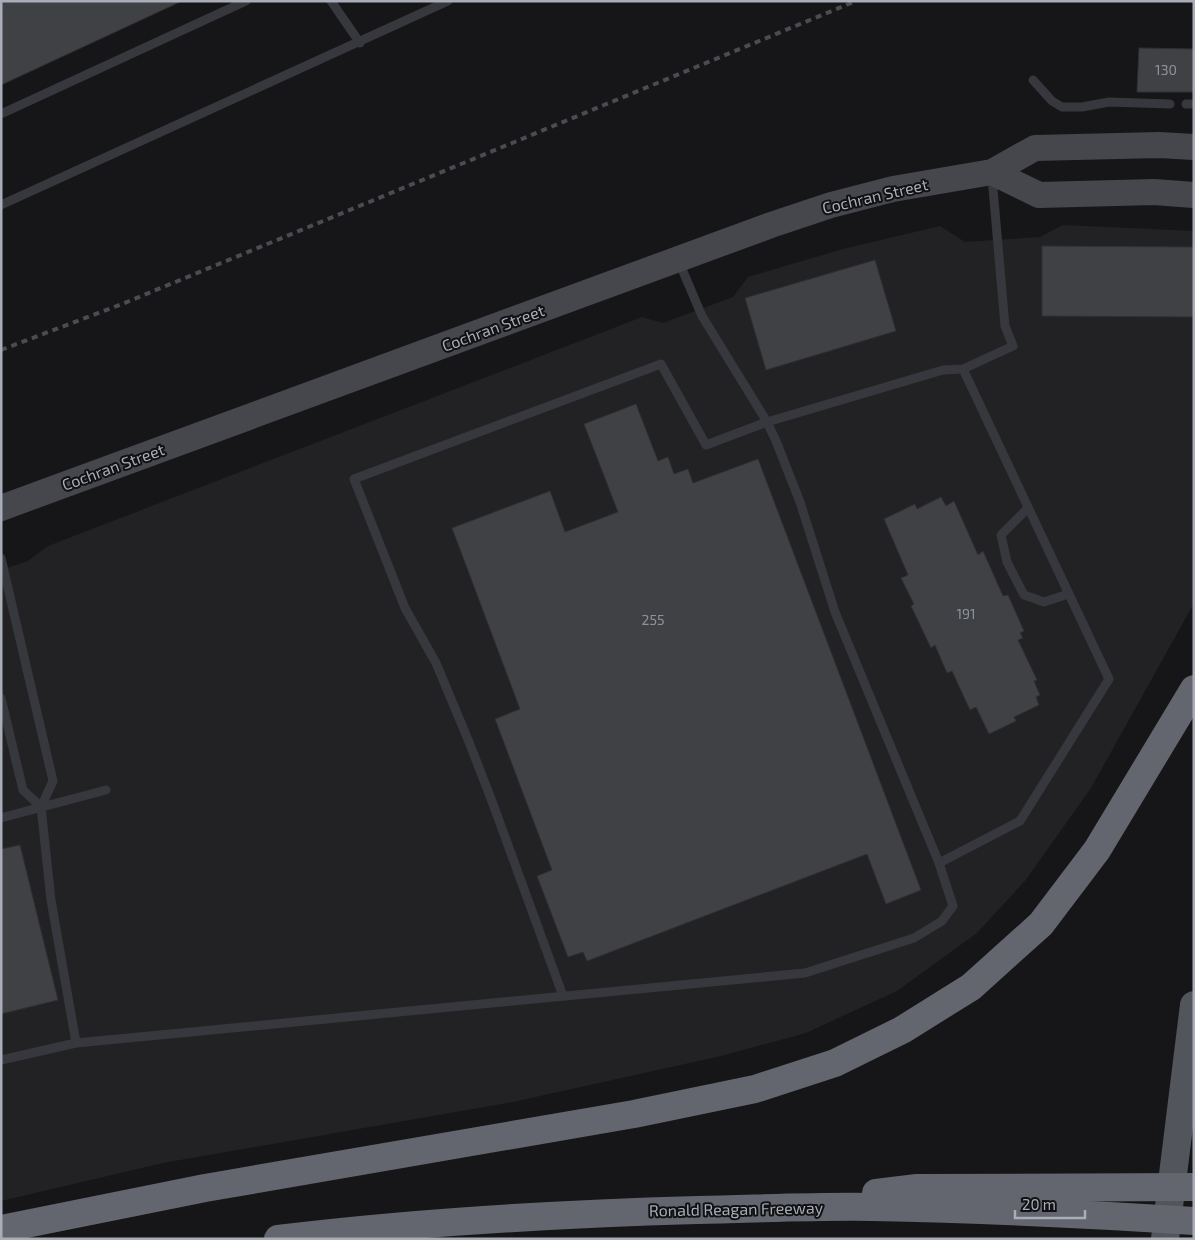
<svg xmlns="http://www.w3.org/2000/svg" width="1195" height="1240" viewBox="0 0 1195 1240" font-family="'Exo 2',sans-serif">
<rect width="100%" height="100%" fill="#161618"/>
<!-- built -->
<polygon fill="#222225" points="1063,225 1194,231 1194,603 1091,788 1025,881 977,933 897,991 806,1033 721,1056 513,1102 163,1163 1,1201 1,570 28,561 48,546 642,317 663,323 733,297 748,277 843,249 940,226 965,242 1040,237"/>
<!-- building -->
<g fill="#404145" stroke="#303034">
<polygon points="1,1 182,1 1,85"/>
<polygon points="1139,48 1194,49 1194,92 1137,92"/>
<polygon points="1042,246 1194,247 1194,317 1042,316"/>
<polygon points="875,260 896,331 766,370 745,298"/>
<polygon points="636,404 658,461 668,457 674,474 688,469 693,483 758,459 921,890 886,904 867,854 587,961 583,952 568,957 537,876 552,870 495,719 520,709 452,528 550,491 565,532 618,512 584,424"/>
<polygon points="941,497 946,506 954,501 978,555 983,551 1003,596 1008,595 1024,631 1020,633 1023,638 1018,640 1037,680 1034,681 1040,695 1036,697 1039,705 1014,717 1016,721 989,734 976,707 970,710 952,671 947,673 935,645 931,648 911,606 914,604 901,578 908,575 884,519 915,504 917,509"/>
<polygon points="20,845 58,1000 1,1014 1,849"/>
</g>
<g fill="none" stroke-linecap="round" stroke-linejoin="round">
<!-- lane -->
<g stroke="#37383d" stroke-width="9">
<polyline points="331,1 360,43"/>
<polyline points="1033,80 1052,101 1062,107 1082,107 1109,102 1170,104"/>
<polyline points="1186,104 1194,104"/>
<polyline points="1,114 246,1"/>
<polyline points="1,205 448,1"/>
<polyline points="1028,508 1001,535 1007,562 1024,595 1044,602 1068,594"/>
<polyline points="1,558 53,781 41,807 51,900 76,1043"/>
<polyline points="1,698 23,790 41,807"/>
<polyline points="1,818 106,790"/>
<polyline points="939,863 1020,821 1109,679 963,369"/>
<polyline points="563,996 493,804 469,742 436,663 405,608 354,479 661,364 706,445 767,422 943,370 963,369 1013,346 1005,326 992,177"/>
<polyline points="1,1060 76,1043 805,973 914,938 942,921 953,906 939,863 835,612 800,502 776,441 767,422 702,316 679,262"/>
</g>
<!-- secondary -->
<g stroke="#45474d" stroke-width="26">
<polyline points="992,172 1039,195 1154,192 1194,195"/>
<polyline points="1,508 771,225 831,205 893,189 992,172 1035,148 1159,145 1194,147"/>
</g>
<!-- primary -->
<polyline stroke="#53555c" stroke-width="28" points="1165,1239 1194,1005"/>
<!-- highway -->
<g stroke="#63666e" stroke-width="28">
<polyline points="876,1193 917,1188 1194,1187"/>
<polyline points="1,1229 205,1188 634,1114 755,1089 835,1063 902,1030 971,987 1041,924 1097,850 1194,689"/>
<path d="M278 1239C417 1222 557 1214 697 1210 755 1209 813 1206 872 1207 979 1209 1086 1214 1194 1221"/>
</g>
<!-- rail -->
<polyline stroke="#4a4c52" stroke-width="4" stroke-dasharray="6 5" stroke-linecap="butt" points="1,350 122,304 856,1"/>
</g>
<g text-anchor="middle" stroke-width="4" stroke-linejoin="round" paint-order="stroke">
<!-- number labels -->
<g font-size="14" fill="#8e929b">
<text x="1166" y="75">130</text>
<text x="966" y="619">191</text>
<text x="653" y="625">255</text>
</g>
<!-- street labels -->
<g font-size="16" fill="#a8adb8" stroke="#111113">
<text transform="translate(875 196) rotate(-13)" y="6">Cochran Street</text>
<text transform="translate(493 328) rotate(-20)" y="6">Cochran Street</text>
<text transform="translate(113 467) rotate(-20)" y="6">Cochran Street</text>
<text transform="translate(736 1209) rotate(-1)" y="6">Ronald Reagan Freeway</text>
</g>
</g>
<!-- border -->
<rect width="1195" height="1240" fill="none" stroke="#a8adb8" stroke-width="5"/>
<!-- scale -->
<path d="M1015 1210v8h70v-8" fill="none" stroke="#a8adb8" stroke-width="2.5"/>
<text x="1022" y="1210" font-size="15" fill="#a8adb8" stroke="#111113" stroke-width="4" paint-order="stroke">20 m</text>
</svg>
